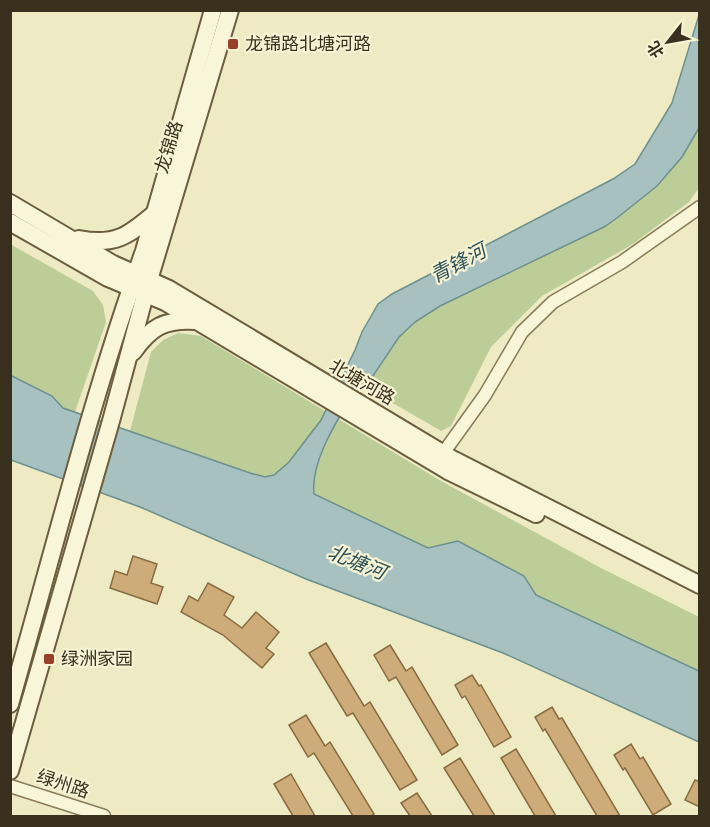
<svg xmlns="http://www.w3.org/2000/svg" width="710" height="827" viewBox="0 0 710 827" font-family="'Noto Serif','Noto Sans SC',serif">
<rect width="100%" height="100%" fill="#eeeac4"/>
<!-- green -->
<g fill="#bccd98">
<polygon points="699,128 699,188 689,202 633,244 542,296 491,347 451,426 441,431 360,384 365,377 371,379 399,337 415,322 440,306 617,218 657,186 682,157"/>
<polygon points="10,244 93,291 103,305 106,322 75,412 63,408 52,396 11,375"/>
<polygon points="178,333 201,336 441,481 601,568 699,617 699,671 536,595 524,576 458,541 428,548 313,494 130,431 151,352 163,340"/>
</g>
<!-- water -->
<path fill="#a6c1bf" stroke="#6d908e" stroke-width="1.5" d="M699 15V128L682 157 657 186 617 218 604 227 440 306 415 322 399 337 371 379 364 377C345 408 310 457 314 494L428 548 458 541 524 576 536 595 699 671V742L503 653 306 579 140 507 11 460 10 375 52 396 63 408 250 473 265 477 274 475 289 462 321 420 355 350 362 332 378 304 392 294 613 179 635 164 672 103Z"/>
<!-- building -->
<g fill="#cdac7a" stroke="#886b40" stroke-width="1.5">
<polygon points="133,556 157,564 151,583 163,587 157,604 110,588 115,571 127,575"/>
<polygon points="208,583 234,597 224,615 242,628 256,612 279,632 266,648 274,654 262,668 223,635 181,612 189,596 198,601"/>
<polygon points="326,643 364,706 370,702 417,780 400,790 353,713 347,716 309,653"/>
<polygon points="390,645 406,671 412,667 458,745 442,755 396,677 389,681 374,655"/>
<polygon points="472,675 479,686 481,685 511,737 494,747 465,696 462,698 455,685"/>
<polygon points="552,707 559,719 562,718 620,816 597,816 545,729 543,731 535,717"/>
<polygon points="306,715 325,746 330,742 374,814 371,816 353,816 314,753 308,757 289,725"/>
<polygon points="631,744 640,759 643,757 671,804 653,815 625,768 623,770 614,755"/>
<polygon points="516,749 556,816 535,816 501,758"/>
<polygon points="460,758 495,816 474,816 444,768"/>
<polygon points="291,774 315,816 293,816 274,784"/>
<polygon points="695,780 700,782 700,807 685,800"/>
<polygon points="417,793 432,816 410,816 401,803"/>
</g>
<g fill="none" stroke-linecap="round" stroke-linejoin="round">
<!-- street casing -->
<g stroke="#897c5a" stroke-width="15">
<g id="street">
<polyline points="439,459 485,395 522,332 553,302 622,262 700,207"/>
<polyline points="10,786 104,816"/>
</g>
</g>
<!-- secondary casing -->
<g stroke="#6b5d3e" stroke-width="20">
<g id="secondary">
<polyline points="10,203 113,264 169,289 454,460 700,585"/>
<polyline points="10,222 108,278 165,302 448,471 536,514"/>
<path d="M79 239C115 246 128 236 155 213"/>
<path d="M133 352C151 327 164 319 196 321"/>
<path d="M10 704C53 553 91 399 144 251L213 10"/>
<polyline points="10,771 111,421 149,280 230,10"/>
</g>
</g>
<!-- street -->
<use href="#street" stroke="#f9f5d8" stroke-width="12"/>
<!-- secondary -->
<use href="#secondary" stroke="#f9f5d8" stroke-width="16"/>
</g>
<!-- markers -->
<g fill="#983f2a" stroke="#f6f2d4" stroke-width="2">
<rect x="227" y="38" width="12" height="12" rx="3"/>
<rect x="43" y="653" width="12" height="12" rx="3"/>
</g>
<g text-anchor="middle" stroke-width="4.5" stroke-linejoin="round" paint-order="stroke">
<!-- poi labels -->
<g font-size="18" fill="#39311e" stroke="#f6f2d4" text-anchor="start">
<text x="245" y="50">龙锦路北塘河路</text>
<text x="61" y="665">绿洲家园</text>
</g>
<!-- street labels -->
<g font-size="18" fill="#39311e" stroke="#f6f2d4">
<text transform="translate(169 147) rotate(-73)" y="6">龙锦路</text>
<text transform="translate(362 382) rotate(30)" y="6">北塘河路</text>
<text transform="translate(63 784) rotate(18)" y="6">绿州路</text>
</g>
<!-- water labels -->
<g font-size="20" font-style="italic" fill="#2e5359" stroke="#f6f2d4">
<text transform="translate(458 263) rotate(-28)" y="7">青锋河</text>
<text transform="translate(357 562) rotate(22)" y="7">北塘河</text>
</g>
</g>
<!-- border -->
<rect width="710" height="827" fill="none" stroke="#39311e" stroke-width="24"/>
<!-- north arrow -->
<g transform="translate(668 42) rotate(239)" stroke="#f6f2d4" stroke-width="4.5" paint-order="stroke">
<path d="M0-4.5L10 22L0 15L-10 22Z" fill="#39311e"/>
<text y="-9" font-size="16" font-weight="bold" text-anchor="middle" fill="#39311e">北</text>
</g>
</svg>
